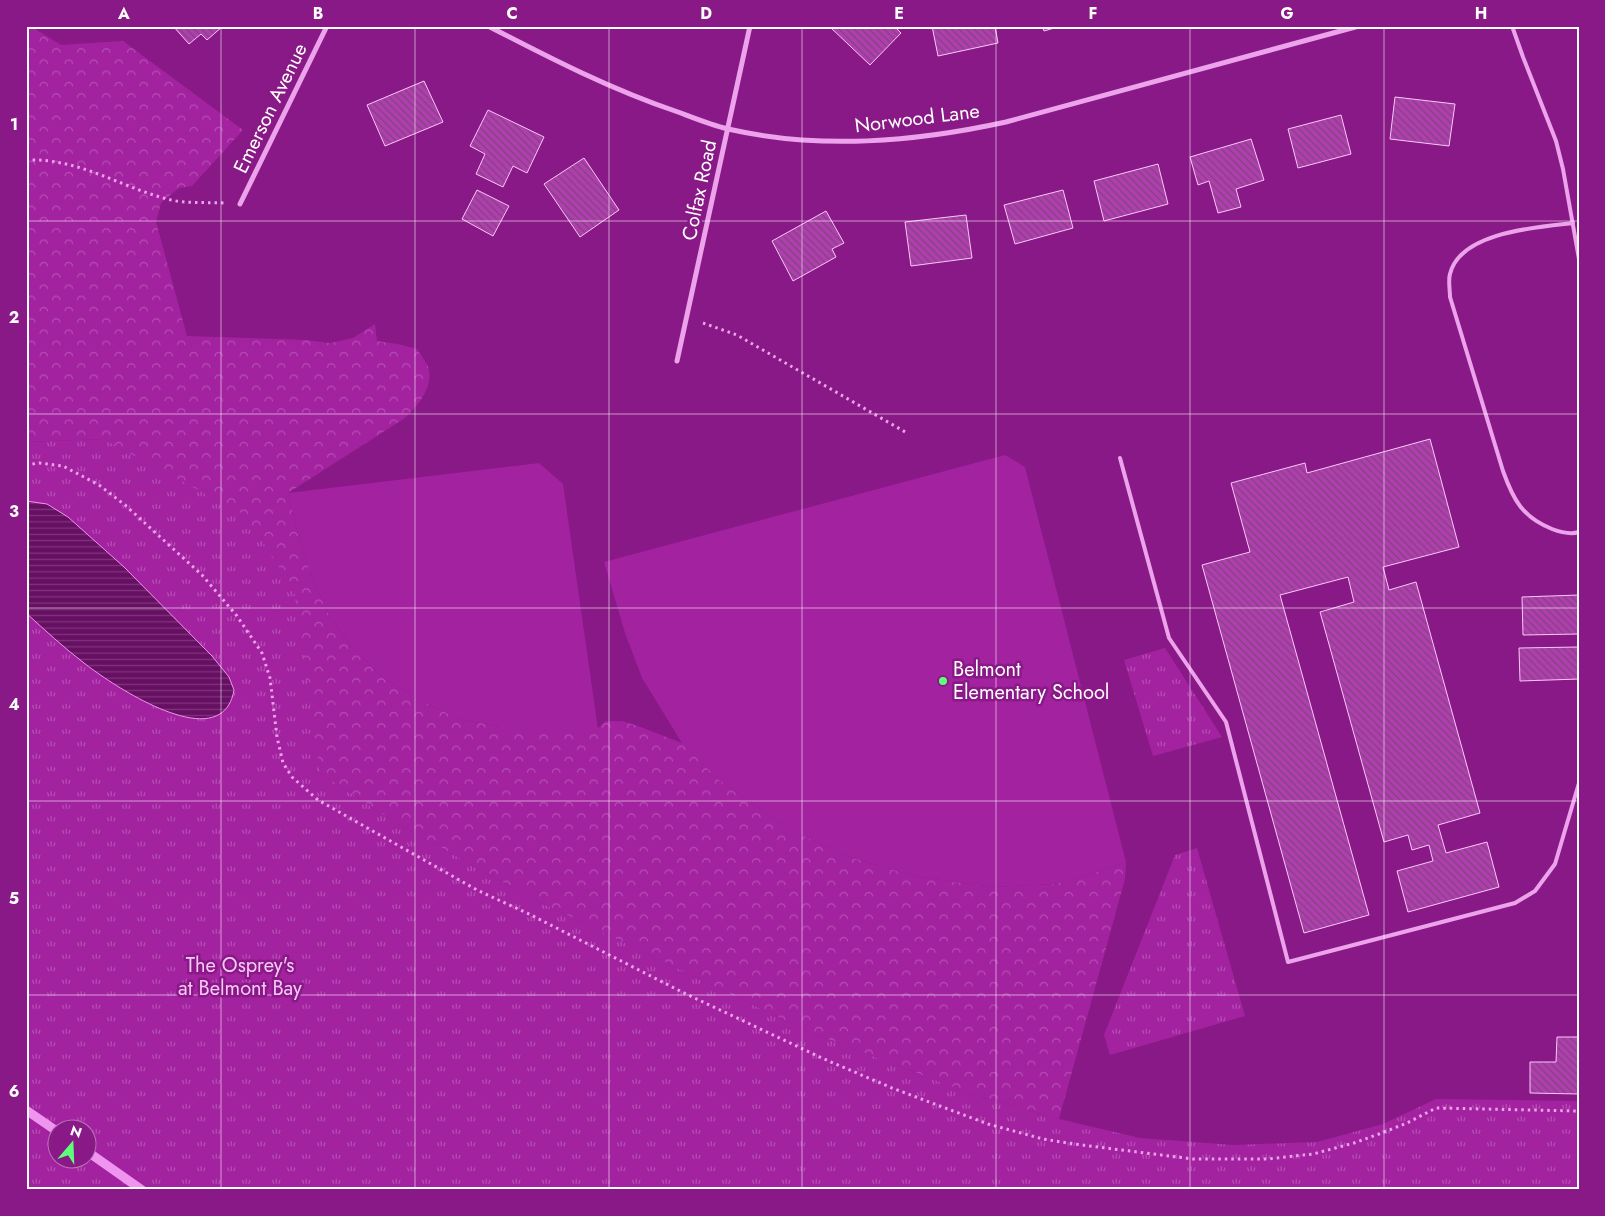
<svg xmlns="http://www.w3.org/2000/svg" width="1605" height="1216" viewBox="0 0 1605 1216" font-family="Jost,sans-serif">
<defs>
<pattern id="forest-crowns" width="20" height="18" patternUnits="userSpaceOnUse" patternTransform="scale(1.25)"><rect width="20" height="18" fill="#a322a0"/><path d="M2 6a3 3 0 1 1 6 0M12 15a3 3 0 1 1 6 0" fill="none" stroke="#b54eb3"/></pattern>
<pattern id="park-tufts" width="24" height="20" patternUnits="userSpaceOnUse" patternTransform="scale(1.25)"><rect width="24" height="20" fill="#a322a0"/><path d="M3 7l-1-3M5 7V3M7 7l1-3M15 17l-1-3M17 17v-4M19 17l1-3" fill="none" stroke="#b54eb3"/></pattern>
<pattern id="water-rules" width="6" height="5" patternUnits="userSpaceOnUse" patternTransform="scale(1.25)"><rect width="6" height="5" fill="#671063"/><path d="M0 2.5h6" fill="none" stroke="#7e347a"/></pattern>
<pattern id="building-back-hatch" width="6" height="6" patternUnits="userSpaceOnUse" patternTransform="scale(1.25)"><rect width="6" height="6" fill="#b13eae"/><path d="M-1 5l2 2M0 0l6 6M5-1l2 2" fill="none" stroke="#7e457d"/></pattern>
</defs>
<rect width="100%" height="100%" fill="#891986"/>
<!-- grass -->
<g fill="#a322a0">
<polygon points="1005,455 1025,467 1126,862 1091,874 1054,884 995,887 917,877 846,856 787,828 719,780 682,743 642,678 625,633 604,562"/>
<polygon points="539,463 563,484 598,729 511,729 459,719 420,700 382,677 351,646 329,615 316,587 301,547 288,493"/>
</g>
<!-- forest -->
<path fill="url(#forest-crowns)" d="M26 26H30L61 45 123 41 243 130 192 186 179 188 161 203 156 222 187 336 306 340 330 343 353 338 375 324 377 341 398 344 417 349C421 355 428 364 429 370 432 390 417 406 405 418L288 493 301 547 316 587 329 615 351 646 382 677 420 700 459 719 511 729H597L606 721H622L638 726 682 743 719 780 787 828 846 856 917 877 995 887 1054 884 1091 874 1126 862 1125 879 1059 1119 969 1093 809 1032 525 895 393 821 320 773 103 439 26 442Z"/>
<!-- park -->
<g fill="url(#park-tufts)" fill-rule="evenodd">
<path d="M103 439 245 515 294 590 320 773 393 821 525 895 809 1032 969 1093 1059 1119 1140 1138 1233 1145 1317 1142 1383 1124 1436 1099 1579 1101V1190H26V442ZM58 1128H88V1158H58Z"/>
<polygon points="1165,648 1222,737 1153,756 1124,660"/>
<polygon points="1197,848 1245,1016 1110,1055 1104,1035 1175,855"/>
</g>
<!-- water -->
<path fill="url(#water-rules)" stroke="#f095ef" d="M26 501 47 504 68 517 124 567 212 656 229 677 234 690C222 759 112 685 84 663 64 648 45 630 26 613Z"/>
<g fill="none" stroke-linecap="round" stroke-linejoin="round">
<!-- stream -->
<g stroke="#f095ef" stroke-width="9">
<polyline points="26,1110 58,1132"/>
<polyline points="88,1152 142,1190"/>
</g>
</g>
<!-- building -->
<g fill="url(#building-back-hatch)" stroke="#fac8f9">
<polygon points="173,26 223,26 207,40 201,34 189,44"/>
<polygon points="829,26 894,26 901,33 870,65"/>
<polygon points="932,26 995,26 998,43 938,56"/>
<polygon points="1042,26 1061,26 1044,31"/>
<polygon points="424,81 443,122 385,146 367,105"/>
<polygon points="1395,97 1455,104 1449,146 1390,139"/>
<polygon points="488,110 544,137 527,173 513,166 503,187 476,174 485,154 470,146"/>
<polygon points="1341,115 1351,154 1298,168 1288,129"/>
<polygon points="1251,139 1264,180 1236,189 1241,207 1218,213 1209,181 1198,185 1190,157"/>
<polygon points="584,158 619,210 580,237 544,184"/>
<polygon points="1158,164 1168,204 1104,221 1094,181"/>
<polygon points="477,190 509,206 493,236 462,219"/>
<polygon points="1063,190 1073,228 1015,244 1004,205"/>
<polygon points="826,211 844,243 832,249 836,257 793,281 772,241"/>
<polygon points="966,215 972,258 911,266 905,222"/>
<polygon points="1430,439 1459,547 1383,567 1389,590 1416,582 1480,813 1438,825 1446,853 1487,842 1499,887 1408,912 1397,871 1433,861 1429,845 1412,850 1408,835 1384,842 1320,612 1354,602 1348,577 1280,595 1369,915 1304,933 1202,565 1250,552 1231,483 1305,463 1307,473"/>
<polygon points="1579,595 1579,634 1523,635 1522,597"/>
<polygon points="1579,647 1579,679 1520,681 1519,648"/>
<polygon points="1557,1037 1579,1037 1579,1094 1530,1093 1530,1062 1556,1062"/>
</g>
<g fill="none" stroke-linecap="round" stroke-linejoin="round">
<!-- path -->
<g stroke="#eda2ec" stroke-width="3" stroke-dasharray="2.5 4" stroke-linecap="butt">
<path d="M26 160C79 158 118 186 167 199 185 204 205 202 224 203"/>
<polyline points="703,323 737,335 907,433"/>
<polyline points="26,465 39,463 63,466 99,485 125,505 202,575 237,616 262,653 270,678 277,737 283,763 292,777 318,800 477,890 531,915 682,992 824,1059 892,1088 988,1124 1043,1139 1074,1144 1193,1159 1267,1159 1313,1154 1354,1143 1379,1134 1407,1123 1436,1108 1579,1111"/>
</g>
<!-- service -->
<g stroke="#eda2ec" stroke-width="4">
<polyline points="1512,26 1523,57 1556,141 1563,169 1579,259"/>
<path d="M1573 223C1538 227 1460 232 1450 274 1448 280 1450 290 1450 297L1503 471C1513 499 1522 517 1552 529 1560 532 1570 535 1579 532"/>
<polyline points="1120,458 1169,638 1226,722 1288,962 1515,903 1535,891 1555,864 1579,783"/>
</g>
<!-- minor -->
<g stroke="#eda2ec" stroke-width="5">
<path d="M488 26C550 58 612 90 678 112 694 118 711 125 728 129 821 150 914 142 1006 122L1359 26"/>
<polyline points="240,204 327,26"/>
<polyline points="677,361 750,26"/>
</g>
</g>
<!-- grid -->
<path fill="none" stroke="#fff" stroke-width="1" stroke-opacity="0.55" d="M221 26V1190M415 26V1190M609 26V1190M802 26V1190M996 26V1190M1190 26V1190M1384 26V1190M26 221H1579M26 414H1579M26 608H1579M26 801H1579M26 995H1579"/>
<!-- markers -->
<circle fill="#5eff7b" stroke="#891986" stroke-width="2" cx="943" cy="681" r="5"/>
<g text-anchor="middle" stroke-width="5" stroke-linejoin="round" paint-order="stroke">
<!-- street labels -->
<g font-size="20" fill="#fff" stroke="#891986">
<text transform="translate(270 108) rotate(-64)" y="7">Emerson Avenue</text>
<text transform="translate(917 118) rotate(-7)" y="7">Norwood Lane</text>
<text transform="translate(699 190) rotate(-78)" y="7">Colfax Road</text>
</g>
<!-- poi labels -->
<g font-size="20" fill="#fff" stroke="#891986" text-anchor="start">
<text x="953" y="676">Belmont<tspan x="953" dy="23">Elementary School</tspan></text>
</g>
<!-- park labels -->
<g font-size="20" fill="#fac8f9" stroke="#891986">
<text x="240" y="972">The Osprey's<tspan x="240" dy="23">at Belmont Bay</tspan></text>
</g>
</g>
<!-- border -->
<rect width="1605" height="1216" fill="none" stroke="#891986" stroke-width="55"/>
<!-- north arrow -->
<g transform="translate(72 1144) rotate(19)"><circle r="24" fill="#891986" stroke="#b875b6"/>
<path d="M0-4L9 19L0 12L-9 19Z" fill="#5eff7b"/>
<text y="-8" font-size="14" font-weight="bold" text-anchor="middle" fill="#ffffff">N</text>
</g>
<rect x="28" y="28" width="1550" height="1160" fill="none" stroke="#fff" stroke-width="2"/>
<g font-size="16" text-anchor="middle" font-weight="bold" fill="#fff">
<text x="124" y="19">A</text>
<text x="318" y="19">B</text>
<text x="512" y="19">C</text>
<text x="706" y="19">D</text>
<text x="899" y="19">E</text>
<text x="1093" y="19">F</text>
<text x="1287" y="19">G</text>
<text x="1481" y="19">H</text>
<text x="14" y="130">1</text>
<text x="14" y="323">2</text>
<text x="14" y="517">3</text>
<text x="14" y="710">4</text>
<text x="14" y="904">5</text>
<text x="14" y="1097">6</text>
</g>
</svg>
